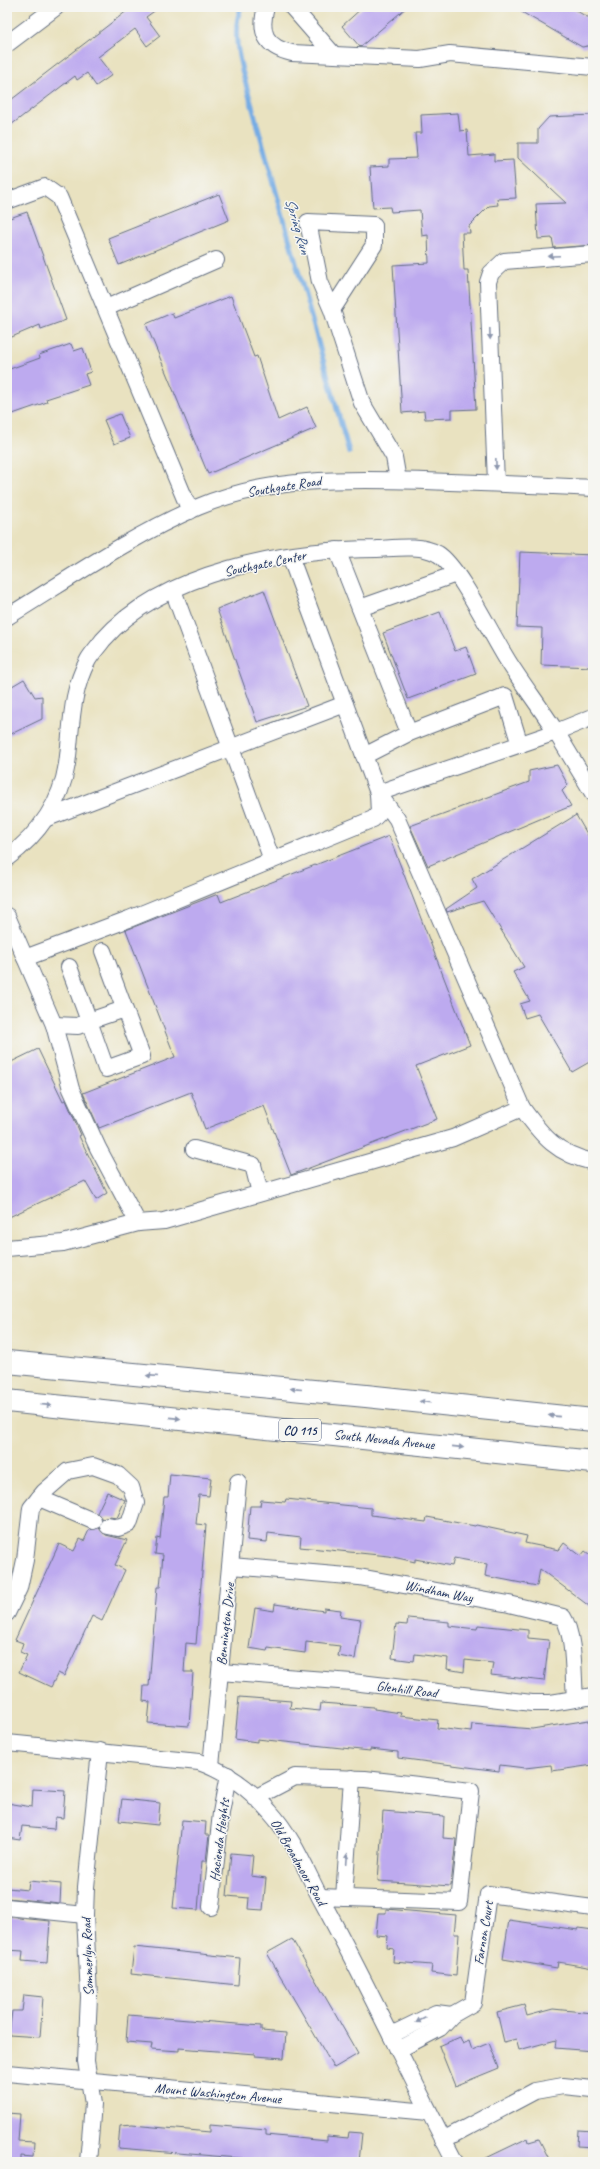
<svg xmlns="http://www.w3.org/2000/svg" width="600" height="2169" viewBox="0 0 600 2169" font-family="Caveat,sans-serif">
<rect width="100%" height="100%" fill="#f6f6f2"/>
<filter id="ink" filterUnits="userSpaceOnUse"><feTurbulence type="fractalNoise" baseFrequency=".025" numOctaves="2"/><feDisplacementMap in="SourceGraphic" scale="8" xChannelSelector="R" yChannelSelector="G"/><feConvolveMatrix kernelMatrix="1 2 1 2 8 2 1 2 1" color-interpolation-filters="sRGB"/></filter>
<filter id="wash" filterUnits="userSpaceOnUse"><feTurbulence type="fractalNoise" baseFrequency=".012" numOctaves="4" result="noise"/><feDisplacementMap in="SourceGraphic" scale="16" xChannelSelector="R" yChannelSelector="G"/><feGaussianBlur stdDeviation="0.9" result="paint"/><feColorMatrix in="noise" values="0 0 0 0 0 0 0 0 0 0 0 0 0 0 0 0 0 1.4 0 .05"/><feComposite in="paint" operator="in"/></filter>
<g filter="url(#wash)">
<rect width="100%" height="100%" fill="#e9e2c0"/>
<g fill="none" stroke-linecap="round" stroke-linejoin="round">
<!-- stream -->
<path stroke="#75ace4" stroke-width="5" d="M241 7C233 28 237 49 242 70L349 452"/>
</g>
<g id="blocks">
<!-- building -->
<g fill="#bdaaef">
<polygon points="132,7 160,7 146,17 160,36 147,46 135,29 98,57 112,75 96,86 87,73 77,80 75,76 7,128 7,103"/>
<polygon points="363,7 407,7 360,47 342,26"/>
<polygon points="513,7 570,7 587,17 593,16 593,45 582,47"/>
<polygon points="458,113 460,131 467,130 469,156 494,154 494,161 513,160 516,198 497,199 498,205 489,206 469,226 470,233 462,233 464,270 468,270 476,409 452,410 452,418 425,419 424,411 402,413 393,265 429,263 428,235 422,236 420,210 391,212 390,207 373,208 370,167 389,166 389,159 417,158 415,133 422,133 421,115"/>
<polygon points="593,115 593,245 554,248 552,238 538,239 536,204 566,203 518,158 518,143 538,143 538,129 549,117"/>
<polygon points="219,194 229,220 119,265 108,238"/>
<polygon points="27,212 66,320 41,329 40,325 7,339 7,219"/>
<polygon points="231,296 254,357 257,356 278,420 307,407 316,428 208,474 146,324 172,313 174,318"/>
<polygon points="71,344 74,351 83,348 91,372 85,374 89,385 46,399 47,402 7,416 7,370 40,358 39,355"/>
<polygon points="120,414 130,438 114,444 104,420"/>
<polygon points="520,552 593,555 593,667 541,665 542,628 517,627"/>
<polygon points="264,590 307,706 257,722 217,609"/>
<polygon points="440,612 455,651 466,647 476,674 408,699 383,633"/>
<polygon points="24,679 35,697 42,696 42,719 7,736 7,689"/>
<polygon points="557,765 568,785 562,791 571,806 428,866 410,826 529,782 529,771"/>
<polygon points="576,815 593,844 593,1060 572,1072 538,1014 525,1018 520,1004 530,1001 513,972 524,967 483,901 447,912 446,909 477,888 472,879"/>
<polygon points="389,836 470,1045 416,1066 437,1119 291,1175 264,1106 205,1129 191,1092 99,1128 83,1093 175,1057 126,930 218,894 221,902"/>
<polygon points="38,1049 63,1101 66,1100 81,1135 79,1136 107,1193 96,1200 85,1181 7,1218 7,1064"/>
<polygon points="170,1474 211,1478 209,1496 199,1495 196,1524 206,1525 196,1644 186,1643 184,1672 193,1672 189,1726 148,1723 150,1702 143,1701 144,1686 149,1686 157,1587 160,1587 163,1555 155,1554 157,1538 160,1539 164,1497 168,1497"/>
<polygon points="107,1492 125,1500 117,1518 109,1517 102,1519 97,1513"/>
<polygon points="286,1499 371,1508 371,1515 426,1522 427,1517 475,1526 476,1525 527,1536 525,1543 559,1550 564,1543 581,1556 585,1551 593,1557 593,1609 540,1569 537,1586 485,1576 487,1564 454,1558 452,1566 415,1559 415,1562 389,1556 300,1547 301,1537 268,1533 267,1542 247,1540 250,1506 260,1506 261,1500 285,1502"/>
<polygon points="99,1528 106,1535 127,1540 115,1565 125,1570 102,1621 92,1616 64,1676 58,1673 51,1687 19,1672 27,1655 20,1652 23,1643 15,1640 59,1544 74,1551 80,1539 84,1541 89,1530"/>
<polygon points="275,1604 324,1611 324,1608 341,1610 340,1617 361,1620 355,1659 338,1656 340,1646 306,1642 305,1653 268,1648 267,1651 249,1648 255,1608 274,1611"/>
<polygon points="408,1618 449,1622 449,1626 477,1629 478,1625 528,1630 528,1638 549,1640 544,1681 491,1675 493,1663 465,1660 464,1672 447,1669 448,1658 415,1654 414,1661 392,1658 396,1624 407,1625"/>
<polygon points="239,1697 291,1701 290,1708 320,1711 321,1703 374,1707 374,1709 401,1713 400,1716 438,1720 437,1728 471,1732 472,1724 532,1729 589,1720 590,1732 593,1732 593,1765 552,1771 551,1765 525,1768 500,1765 499,1771 398,1758 398,1752 370,1749 370,1751 257,1739 257,1742 235,1739"/>
<polygon points="33,1789 65,1791 63,1818 55,1817 54,1829 22,1826 20,1840 7,1838 7,1803 32,1807"/>
<polygon points="122,1799 160,1803 158,1825 119,1821"/>
<polygon points="383,1811 444,1816 443,1838 456,1839 451,1886 378,1881"/>
<polygon points="182,1820 206,1822 205,1835 209,1835 206,1861 202,1861 198,1910 173,1908"/>
<polygon points="231,1853 253,1855 251,1876 266,1878 263,1910 248,1909 249,1898 227,1896"/>
<polygon points="29,1881 61,1884 60,1903 7,1898 7,1888 28,1890"/>
<polygon points="386,1909 456,1915 454,1934 459,1934 456,1976 431,1973 432,1965 393,1962 394,1949 387,1948 388,1936 376,1935 378,1913 386,1913"/>
<polygon points="9,1917 50,1921 47,1963 22,1961 23,1951 7,1950"/>
<polygon points="509,1920 578,1930 579,1928 593,1930 593,1968 558,1962 557,1968 503,1959"/>
<polygon points="292,1939 358,2054 334,2068 267,1953"/>
<polygon points="134,1947 240,1958 238,1985 131,1974"/>
<polygon points="24,1995 43,1997 40,2037 9,2035 12,2011 22,2011"/>
<polygon points="524,2005 527,2016 553,2009 593,2013 593,2051 555,2048 556,2040 519,2050 516,2039 504,2042 497,2012"/>
<polygon points="128,2015 261,2026 261,2031 286,2033 284,2058 255,2056 255,2054 179,2048 179,2051 151,2049 152,2044 126,2042"/>
<polygon points="460,2037 463,2044 469,2041 472,2050 489,2043 499,2068 455,2086 439,2046"/>
<polygon points="7,2113 20,2114 18,2141 34,2142 33,2157 21,2156 21,2162 7,2162"/>
<polygon points="132,2125 210,2132 210,2125 266,2130 266,2135 327,2141 327,2136 348,2138 349,2132 362,2133 359,2162 286,2162 118,2148 120,2126"/>
<polygon points="578,2130 593,2131 593,2147 577,2146"/>
<polygon points="528,2138 529,2142 539,2139 549,2159 542,2162 478,2162"/>
</g>
</g>
</g>
<g filter="url(#ink)">
<use href="#blocks" fill-opacity="0" stroke="#636e80" stroke-width="1"/>
<g fill="none" stroke-linecap="round" stroke-linejoin="round">
<!-- minor casing -->
<g stroke="#636e80" stroke-width="18">
<g id="minor">
<path d="M266 7C259 32 265 47 292 53L420 59 450 54 593 67"/>
<polyline points="292,7 333,54"/>
<polyline points="7,44 56,7"/>
<polyline points="7,201 45,187 59,197 190,511"/>
<polyline points="106,308 216,260"/>
<polyline points="332,310 320,282 308,222 374,225 374,245 332,310 362,403 394,457 398,480"/>
<polyline points="496,483 488,282 491,273 504,261 593,254"/>
<polyline points="337,550 409,733 505,696 520,745"/>
<polyline points="173,590 272,860"/>
<polyline points="360,608 456,574"/>
<path d="M7 617C69 579 131 536 198 507 270 476 349 479 425 481 481 483 537 485 593 488"/>
<polyline points="364,756 409,733"/>
<polyline points="378,793 556,732 593,793"/>
<polyline points="47,818 345,704"/>
<path d="M7 858C38 835 61 803 67 764 72 728 70 693 88 660 92 653 98 647 103 640 163 571 290 549 377 549 396 548 421 544 438 554 459 567 492 636 508 661 523 685 541 708 556 732L593 717"/>
<polyline points="7,916 54,1025 71,1089 98,1148 138,1223 63,1243 7,1248"/>
<polyline points="25,958 129,919 373,819 379,813 378,793"/>
<polyline points="69,967 89,1021 124,1009"/>
<polyline points="54,1025 78,1026 89,1021 106,1069 142,1056 103,951"/>
<path d="M522 1108C543 1137 557 1154 593 1162"/>
<polyline points="194,1149 253,1165 260,1193"/>
<polyline points="138,1223 164,1221 453,1138 522,1108 397,819 378,793 290,556"/>
<polyline points="39,1498 93,1521"/>
<path d="M231 1566 359 1577 509 1604 563 1617C575 1636 573 1675 575 1699"/>
<polyline points="7,1613 19,1588 25,1560 31,1508 44,1492 68,1471 93,1466 118,1475 131,1487 136,1503 129,1524 118,1528 108,1526"/>
<polyline points="220,1672 352,1682 532,1703 551,1703 593,1696"/>
<path d="M7 1743 199 1762C227 1772 250 1789 270 1812 293 1837 307 1873 323 1903 369 1988 410 2076 455 2162"/>
<polyline points="211,1766 238,1482"/>
<polyline points="255,1798 295,1777 365,1779 471,1791 459,1902 320,1897"/>
<polyline points="344,1898 352,1778"/>
<polyline points="7,1907 85,1915"/>
<polyline points="211,1907 221,1813 228,1775"/>
<polyline points="391,2035 436,2013 452,2015"/>
<polyline points="398,2050 440,2028 452,2015 473,2003 488,1894 593,1908"/>
<polyline points="7,2073 428,2112"/>
<polyline points="443,2140 535,2091 563,2086 593,2089"/>
<polyline points="88,2162 93,2104 86,2061 89,1997 85,1915 86,1887 100,1751"/>
</g>
</g>
<!-- highway casing -->
<g stroke="#636e80" stroke-width="24">
<g id="highway">
<polyline points="7,1362 366,1396 593,1420"/>
<polyline points="7,1401 593,1462"/>
</g>
</g>
<!-- minor -->
<use href="#minor" stroke="#fff" stroke-width="16"/>
<!-- highway -->
<use href="#highway" stroke="#fff" stroke-width="22"/>
</g>
<!-- one-way arrows -->
<defs><path id="oneway-solid" d="M-6-.8H1V-3.2L6.5 0L1 3.2V.8H-6Z"/></defs>
<g fill="#8d97ae">
<use href="#oneway-solid" transform="translate(554 256) rotate(177)"/>
<use href="#oneway-solid" transform="translate(490 334) rotate(88)"/>
<use href="#oneway-solid" transform="translate(496 464) rotate(88)"/>
<use href="#oneway-solid" transform="translate(152 1376) rotate(-175)"/>
<use href="#oneway-solid" transform="translate(296 1389) rotate(-175)"/>
<use href="#oneway-solid" transform="translate(425 1402) rotate(-174)"/>
<use href="#oneway-solid" transform="translate(46 1405) rotate(6)"/>
<use href="#oneway-solid" transform="translate(554 1416) rotate(-174)"/>
<use href="#oneway-solid" transform="translate(175 1418) rotate(6)"/>
<use href="#oneway-solid" transform="translate(458 1447) rotate(6)"/>
<use href="#oneway-solid" transform="translate(347 1859) rotate(-86)"/>
<use href="#oneway-solid" transform="translate(421 2020) rotate(153)"/>
</g>
</g>
<g text-anchor="middle" stroke-width="3" stroke-linejoin="round" paint-order="stroke">
<!-- shield labels -->
<rect fill="#f6f6f2" stroke="#5d6b8a" stroke-width="1" x="279" y="1419" width="42" height="22" rx="3"/>
<g font-size="13" font-weight="bold" fill="#1b2f5e">
<text x="300" y="1435">CO 115</text>
</g>
<!-- street labels -->
<g font-size="14" fill="#1b2f5e" stroke="#f6f6f2">
<text transform="translate(284 486) rotate(-9)" y="5">Southgate Road</text>
<text transform="translate(265 563) rotate(-12)" y="5">Southgate Center</text>
<text transform="translate(384 1439) rotate(6)" y="5">South Nevada Avenue</text>
<text transform="translate(439 1591) rotate(11)" y="5">Windham Way</text>
<text transform="translate(225 1624) rotate(-84)" y="5">Bennington Drive</text>
<text transform="translate(407 1689) rotate(7)" y="5">Glenhill Road</text>
<text transform="translate(219 1840) rotate(-83)" y="5">Hacienda Heights</text>
<text transform="translate(299 1862) rotate(60)" y="5">Old Broadmoor Road</text>
<text transform="translate(483 1933) rotate(-81)" y="5">Farnon Court</text>
<text transform="translate(87 1957) rotate(-92)" y="5">Sommerlyn Road</text>
<text transform="translate(218 2093) rotate(5)" y="5">Mount Washington Avenue</text>
</g>
<!-- water labels -->
<g font-size="15" font-style="italic" fill="#365486" stroke="#f6f6f2">
<text transform="translate(298 226) rotate(74)" y="5">Spring Run</text>
</g>
</g>
<!-- margin -->
<rect width="600" height="2169" fill="none" stroke="#f6f6f2" stroke-width="24"/>
</svg>
